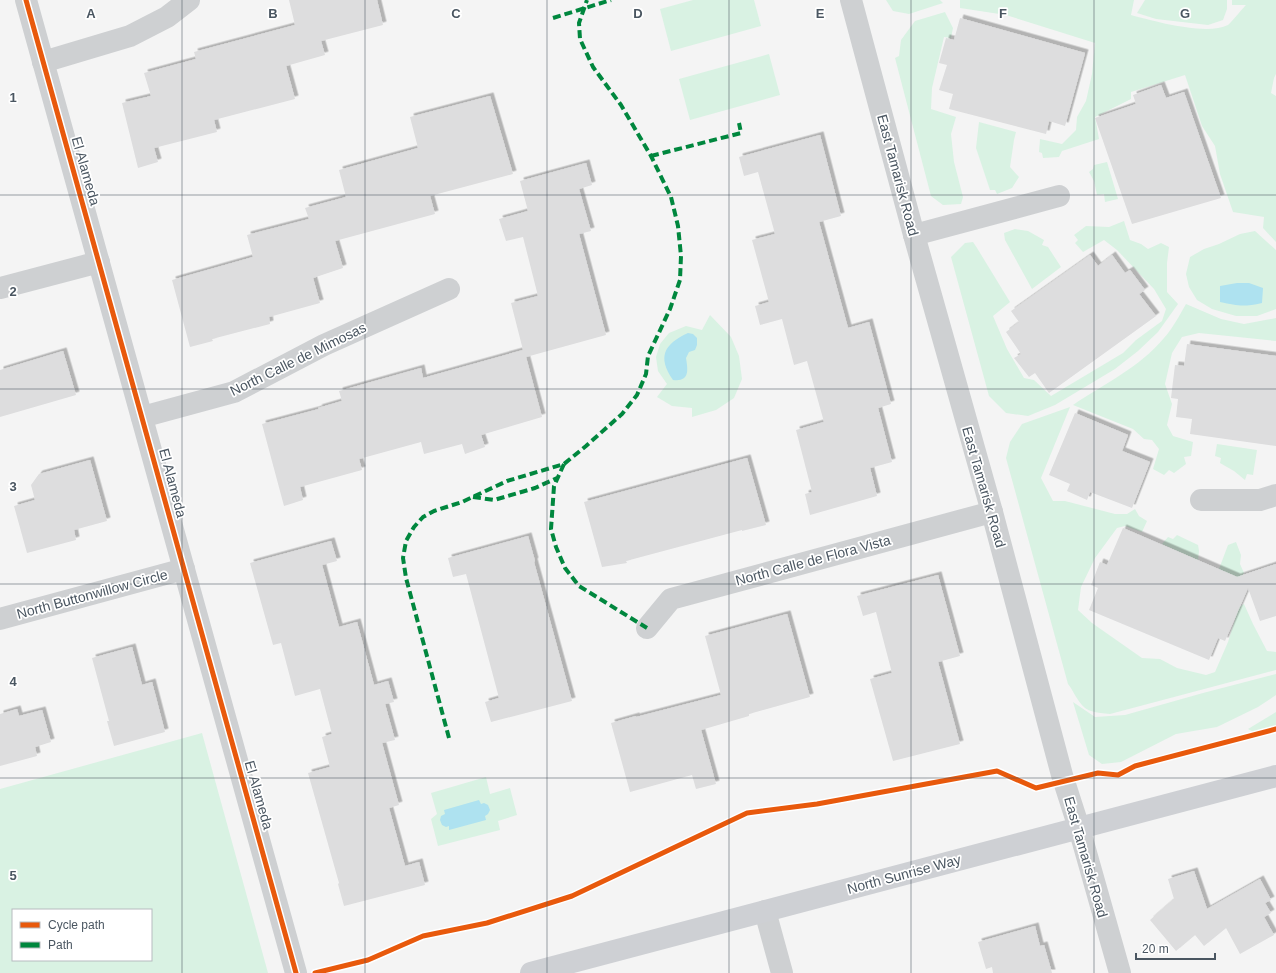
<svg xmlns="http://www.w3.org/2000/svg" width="1276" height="973" viewBox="0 0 1276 973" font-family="Arial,sans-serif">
<defs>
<filter id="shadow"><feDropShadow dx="3.5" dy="-3.5" stdDeviation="0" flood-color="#0004"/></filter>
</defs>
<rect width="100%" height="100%" fill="#f4f4f4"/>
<!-- green -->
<g fill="#d9f2e3" fill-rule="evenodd">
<polygon points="693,0 754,0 761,26 671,51 660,9"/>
<polygon points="886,0 940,0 943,3 909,14 893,11"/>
<path d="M960 0H1134L1131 15C1154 21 1206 36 1228 25 1231 23 1242 9 1246 5H1232V0H1276V74L1274 78 1271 93 1276 96V242L1263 228 1264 217 1233 212 1220 174 1215 146 1202 126 1185 75 1131 92V99L1095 117 1099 139 1062 151 1059 157 1043 158 1042 153 1039 152 1040 139 1062 144 1076 130 1077 117 1086 101 1092 74 1095 43 1006 15 960 8Z"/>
<polygon points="1145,0 1227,0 1227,9 1223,20 1208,25 1156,19 1137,13"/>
<polygon points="945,12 953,28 951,38 944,37 932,88 931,109 956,117 951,134 954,162 963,197 961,204 943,205 931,196 895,58 899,56 901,40 915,21"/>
<polygon points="769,54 780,95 690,120 679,79"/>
<polygon points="979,122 1016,132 1014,140 1010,167 1019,177 1012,188 997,194 995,190 990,190 976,148"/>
<polygon points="1107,162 1118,199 1105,202 1104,194 1097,195 1094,181 1089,172 1093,169 1094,165"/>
<polygon points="1124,221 1130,240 1141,244 1148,249 1161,243 1169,247 1167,263 1167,292 1178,304 1158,332 1138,351 1115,369 1055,405 1028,416 1006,413 989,396 951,257 965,243 973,242 977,248 1010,302 993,316 1007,349 1024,378 1034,380 1051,396 1123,353 1136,340 1162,321 1166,309 1154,289 1117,250 1104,240 1083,252 1075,243 1078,240 1074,235 1086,226 1109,227"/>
<polygon points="1015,229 1028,231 1044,240 1042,245 1048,247 1061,267 1032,289 1005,240 1004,233"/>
<polygon points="1255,231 1276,250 1276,309 1257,316 1236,316 1212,309 1197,300 1189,287 1186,274 1190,257 1204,249 1219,244 1240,234"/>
<path d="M1186 304 1221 319 1244 324 1276 318V341L1199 333 1182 337 1172 353 1165 384 1172 404 1167 425 1173 436 1193 442 1191 456 1184 457 1186 464 1174 473 1169 470 1164 475 1153 469 1159 449 1152 440 1144 439 1133 429 1073 405C1104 384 1140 367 1164 338 1173 328 1179 316 1186 304Z"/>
<polygon points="710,315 731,337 739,356 742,379 734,398 716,410 692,417 692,408 672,406 657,397 667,384 658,371 656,357 660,344 669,333 686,326 702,330"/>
<path d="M1070 407 1041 478 1053 501H1065L1115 514H1127L1135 509 1139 516 1147 521 1142 532 1125 526 1117 528 1095 558 1081 587 1078 610 1092 623 1142 658 1160 659 1177 668 1206 675 1215 672 1228 642 1239 607 1244 604 1253 624 1267 651 1276 652V670L1110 714C1104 713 1097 713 1091 711 1080 708 1075 693 1068 684L1006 458 1010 442 1022 424Z"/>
<polygon points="1217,444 1257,450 1253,475 1247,474 1245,480 1234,471 1220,463 1221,458 1215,456"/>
<polygon points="1177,535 1198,545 1199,551 1198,560 1162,544 1168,537 1173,539"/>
<polygon points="1236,542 1241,555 1240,564 1244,573 1240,578 1219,569 1228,545"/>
<polygon points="1276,674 1276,695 1258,707 1217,727 1176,734 1121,762 1102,764 1089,755 1073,702 1095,717 1125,715 1203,693"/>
<polygon points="1276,712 1276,729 1257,734 1248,729"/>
<path d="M202 733 268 973H0V789ZM13 910H151V960H13Z"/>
<polygon points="486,777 490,794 510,788 517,815 498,821 500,830 438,846 431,819 437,814 431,793"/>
</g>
<!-- water -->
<g fill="#aee2f0">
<path d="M1237 283H1249L1263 288 1262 303C1244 307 1238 306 1220 302V286Z"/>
<path d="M688 333 693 334 697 338V345L695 350 689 352 686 358C688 370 690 382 673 380 657 357 664 344 688 333Z"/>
<polygon points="479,800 481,804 484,803 488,805 490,810 488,814 485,816 486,820 449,830 449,826 446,827 442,825 440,820 441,816 445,814 444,810"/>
</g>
<!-- building -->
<g fill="#ddddde" filter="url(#shadow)">
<polygon points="289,0 377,0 383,25 321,41 325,55 286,66 295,99 214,120 217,132 154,148 158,162 138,168 122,103 151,96 144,73 196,59 194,52 295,25"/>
<polygon points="960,18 1085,53 1065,126 1049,121 1046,134 949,109 953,94 939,90 947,65 939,63 946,38 954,40"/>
<polygon points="1161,85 1166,98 1184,92 1221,198 1132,224 1095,118 1136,104 1133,95"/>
<polygon points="490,96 513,174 430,196 435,214 335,241 343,268 313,278 320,303 269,317 270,324 212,339 213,341 190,347 172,280 253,257 247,235 309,219 305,208 346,197 339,170 418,148 410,117"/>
<polygon points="820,135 841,216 819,222 848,328 869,322 891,404 878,408 892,462 870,468 877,496 810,515 805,494 812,492 796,430 824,422 807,361 794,365 782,319 760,325 755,306 769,302 752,240 775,234 758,172 744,176 739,157"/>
<polygon points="586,163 592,185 579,189 591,231 579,234 606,335 526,357 542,417 481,435 485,447 465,454 462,444 424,454 421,442 359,459 362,470 300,487 303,500 284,506 262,424 319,409 318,408 342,401 339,391 421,368 423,378 523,350 511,303 538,296 523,237 506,241 499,219 528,211 520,181"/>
<polygon points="1090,255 1098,266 1112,255 1125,273 1130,270 1145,290 1139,294 1156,316 1049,393 1035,373 1029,377 1014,358 1021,354 1006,332 1019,322 1011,311"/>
<polygon points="1187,344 1276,356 1276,446 1190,434 1192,419 1176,417 1178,399 1171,398 1175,365 1184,366"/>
<polygon points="63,351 76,395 0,417 0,370"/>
<polygon points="1075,413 1128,435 1122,451 1150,462 1132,508 1090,492 1087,500 1067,491 1070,484 1049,475"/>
<polygon points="747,458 766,525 742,531 742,530 626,561 627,563 602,567 584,502"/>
<polygon points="90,460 107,521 74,530 76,540 27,553 14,506 35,500 31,485 39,474"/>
<polygon points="1123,528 1237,577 1276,564 1276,616 1260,621 1248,588 1225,641 1218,638 1209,660 1089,610 1098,588 1091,585 1100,562 1107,565"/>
<polygon points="528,536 535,561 534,562 572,701 491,722 485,702 499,698 466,574 453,577 448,558"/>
<polygon points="331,541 337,561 322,565 339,627 357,622 374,685 388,681 394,702 385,704 395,740 382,743 399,805 389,808 405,866 419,862 425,885 344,906 338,884 339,883 308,773 330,767 322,737 332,734 320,689 295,696 281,643 273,645 250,563"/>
<polygon points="938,575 960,656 938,662 960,744 893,761 870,679 892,673 876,612 863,616 857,596"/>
<polygon points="787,614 810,697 749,714 749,716 701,730 716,784 696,789 692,775 630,792 611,723 636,716 636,717 721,695 705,636"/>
<polygon points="132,647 142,685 152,682 165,732 114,746 107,721 109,721 92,658"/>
<polygon points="17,709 19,716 42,710 51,742 35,747 37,756 0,766 0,714"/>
<polygon points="1194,871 1207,909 1260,879 1271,900 1265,903 1271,913 1264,917 1274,935 1240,954 1226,928 1204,946 1195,935 1176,951 1150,920 1174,899 1168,879"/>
<polygon points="1035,926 1040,946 1044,945 1052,973 993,973 992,967 986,969 978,942"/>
</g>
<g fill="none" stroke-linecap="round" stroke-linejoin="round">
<!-- street -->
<g stroke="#ced0d2" stroke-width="22">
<polyline points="26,0 296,973"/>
<polyline points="851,0 914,235 992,512 1062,775 1079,828 1120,973"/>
<polyline points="43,62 130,36 167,17 189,0"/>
<polyline points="914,235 1059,196"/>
<polyline points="0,288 99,262"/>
<polyline points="142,417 234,392 324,345 449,289"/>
<polyline points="1201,500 1260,500 1276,495"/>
<polyline points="0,619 184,569"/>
<polyline points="647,628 671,599 992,512"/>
<polyline points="765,911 782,973"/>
</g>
<!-- secondary -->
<polyline stroke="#ced0d4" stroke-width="22" points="531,973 1276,776"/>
<!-- quiet -->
<g stroke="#00873e" stroke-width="4" stroke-dasharray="8 4" stroke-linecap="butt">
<polyline points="553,18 611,0"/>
<polyline points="651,156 741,133 739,123"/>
<polyline points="564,464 554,486 551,529 556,547 565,568 579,586 647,628"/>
<polyline points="473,497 494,500 535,488 557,478"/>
<polyline points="449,738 406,578 403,558 406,541 414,527 423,517 434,511 462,502 507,481 564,464 586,446 622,414 637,395 646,374 648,356 670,309 680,280 681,256 678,226 671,197 651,156 621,105 593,67 580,39 579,23 587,0"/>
</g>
<!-- cycleway casing -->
<g stroke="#fff" stroke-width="8">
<g id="cycleway">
<polyline points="26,0 296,973"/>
<polyline points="315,973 368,960 423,936 487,923 572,896 747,813 817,804 997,771 1036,788 1098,773 1118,775 1135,766 1276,729"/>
</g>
</g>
<!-- cycleway -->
<use href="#cycleway" stroke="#e8590c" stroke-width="5"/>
</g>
<!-- grid -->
<path fill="none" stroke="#4a5661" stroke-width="1" stroke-opacity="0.55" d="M182 0V973M365 0V973M547 0V973M729 0V973M911 0V973M1094 0V973M0 195H1276M0 389H1276M0 584H1276M0 778H1276"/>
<g text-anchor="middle" stroke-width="3.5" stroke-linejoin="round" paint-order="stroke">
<!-- street labels -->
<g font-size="14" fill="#4a5661" stroke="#fff">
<text transform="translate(86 171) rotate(74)" y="5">El Alameda</text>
<text transform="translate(898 175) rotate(75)" y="5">East Tamarisk Road</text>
<text transform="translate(298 359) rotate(-26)" y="5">North Calle de Mimosas</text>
<text transform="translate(173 483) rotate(75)" y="5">El Alameda</text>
<text transform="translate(984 487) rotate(74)" y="5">East Tamarisk Road</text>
<text transform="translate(813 560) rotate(-15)" y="5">North Calle de Flora Vista</text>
<text transform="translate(92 594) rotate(-15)" y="5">North Buttonwillow Circle</text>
<text transform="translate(259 795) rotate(74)" y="5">El Alameda</text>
<text transform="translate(1086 857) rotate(74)" y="5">East Tamarisk Road</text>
<text transform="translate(904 874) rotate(-15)" y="5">North Sunrise Way</text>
</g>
</g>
<g font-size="13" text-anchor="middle" font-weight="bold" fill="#4a5661" stroke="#fff" stroke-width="3.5" stroke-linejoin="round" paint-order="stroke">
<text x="91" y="18">A</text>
<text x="273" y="18">B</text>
<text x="456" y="18">C</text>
<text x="638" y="18">D</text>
<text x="820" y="18">E</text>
<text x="1003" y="18">F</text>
<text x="1185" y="18">G</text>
<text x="13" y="102">1</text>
<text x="13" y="296">2</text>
<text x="13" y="491">3</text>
<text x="13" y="686">4</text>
<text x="13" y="880">5</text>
</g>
<!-- legend -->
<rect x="12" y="909" width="140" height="52" fill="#ffffff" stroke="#b7bbc0"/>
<rect x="20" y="922" width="20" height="6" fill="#e8590c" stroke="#b7bbc0"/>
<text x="48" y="929" font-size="12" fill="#4a5661">Cycle path</text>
<rect x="20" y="942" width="20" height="6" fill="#00873e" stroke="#b7bbc0"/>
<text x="48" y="949" font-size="12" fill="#4a5661">Path</text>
<!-- scale -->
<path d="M1136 953v6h79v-6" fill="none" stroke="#4a5661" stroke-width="2"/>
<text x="1142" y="953" font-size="12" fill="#4a5661" stroke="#ffffff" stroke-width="3" paint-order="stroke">20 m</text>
</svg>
